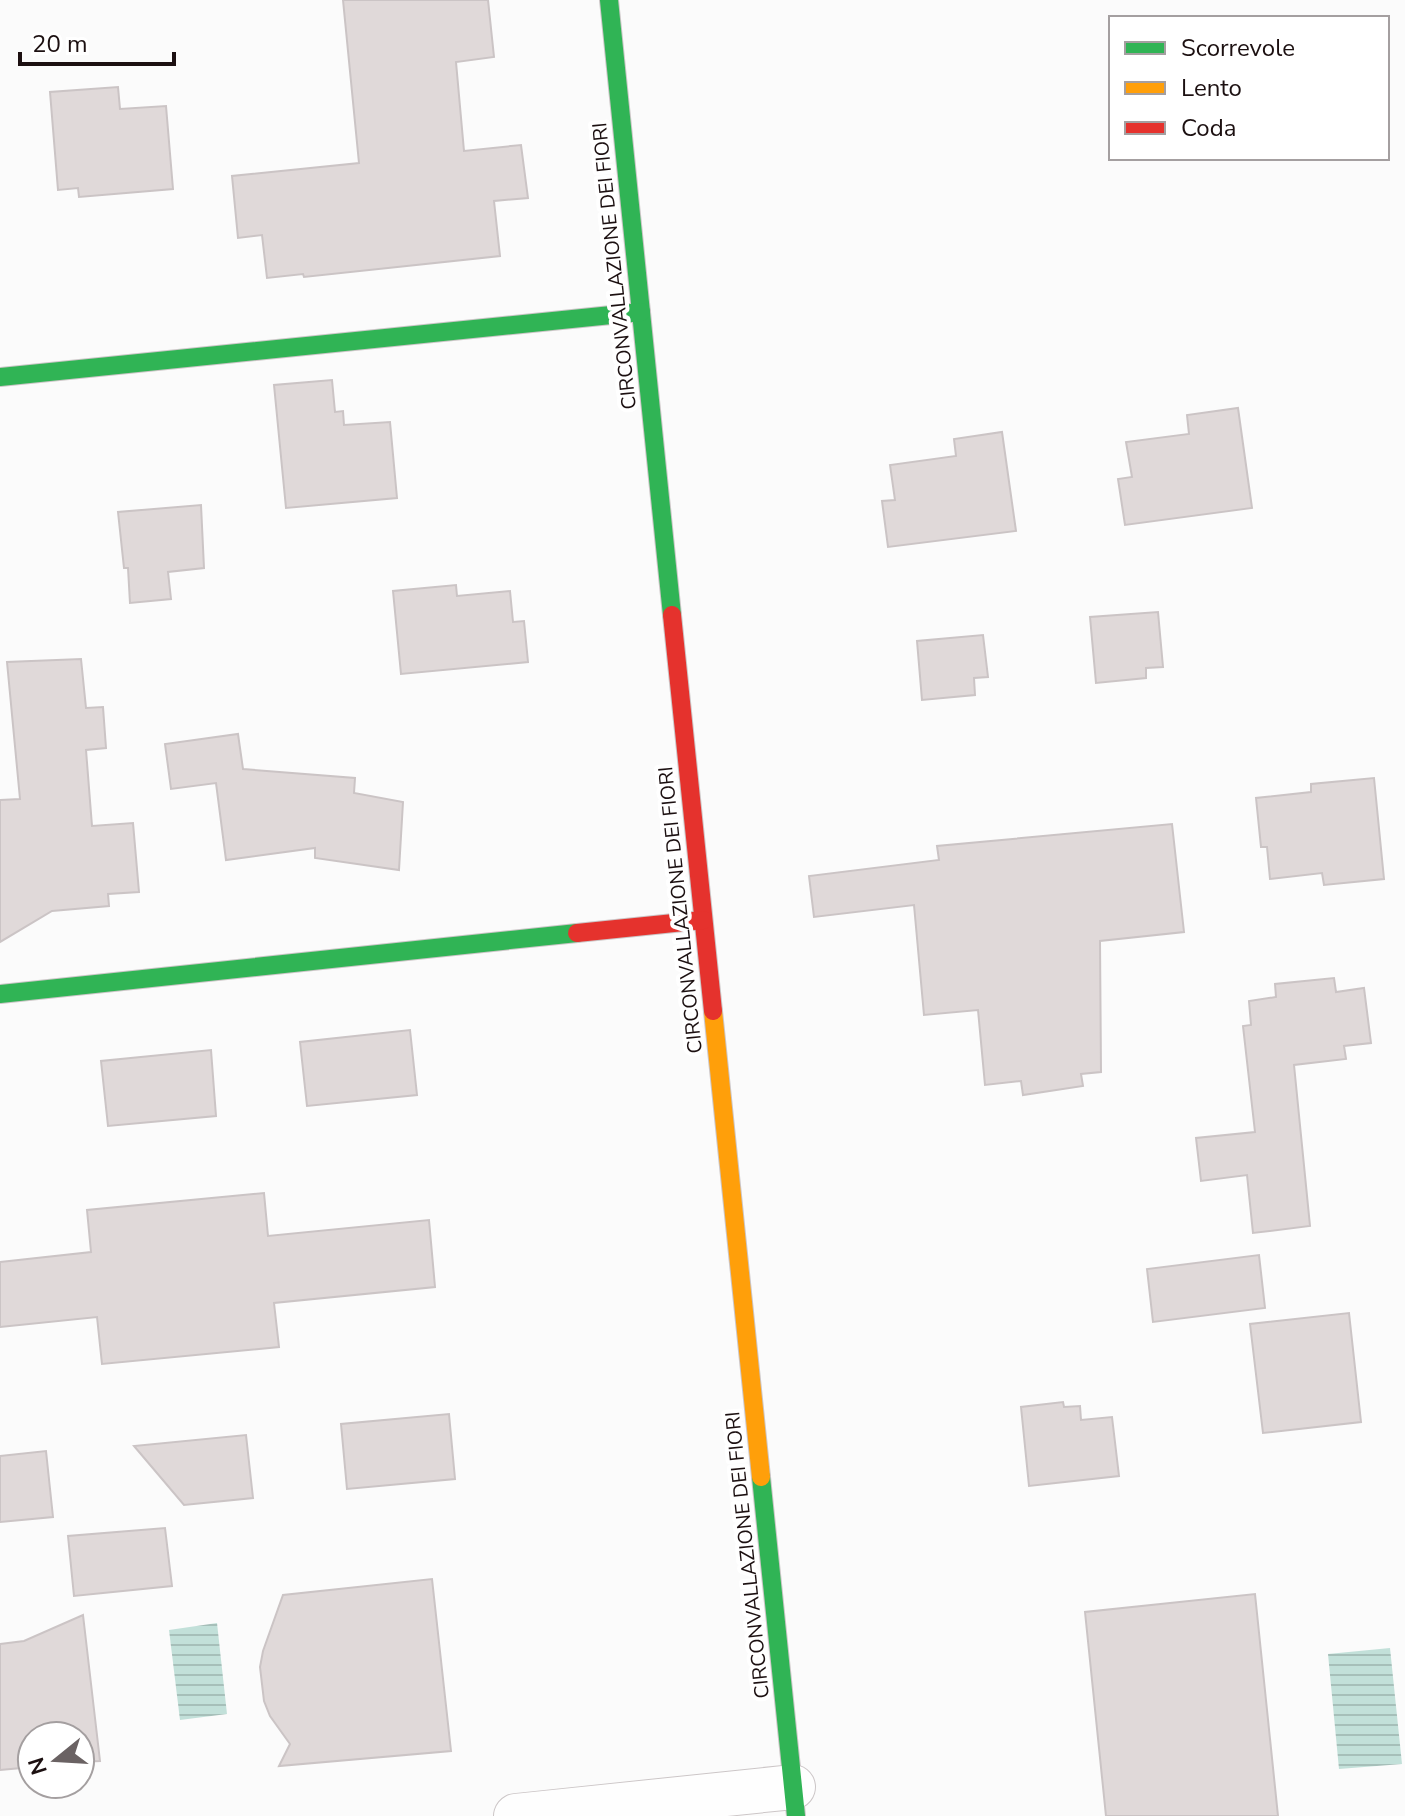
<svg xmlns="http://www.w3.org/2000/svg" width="1405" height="1816" viewBox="0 0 1405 1816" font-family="'Nunito Sans',sans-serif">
<defs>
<pattern id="water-rules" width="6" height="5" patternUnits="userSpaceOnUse" patternTransform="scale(2)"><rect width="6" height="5" fill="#c2e0d9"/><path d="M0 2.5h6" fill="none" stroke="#a6bfb9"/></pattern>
</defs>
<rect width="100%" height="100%" fill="#fbfbfb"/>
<!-- water -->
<g fill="url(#water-rules)">
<polygon points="217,1623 227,1714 180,1720 169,1630"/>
<polygon points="1390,1648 1402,1764 1339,1769 1328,1654"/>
</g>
<!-- building -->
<g fill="#e0d9d9" stroke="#cbc4c5" stroke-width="2">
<polygon points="343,0 488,0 494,57 456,62 464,151 521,145 528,198 494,201 500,256 304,277 303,274 267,278 262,235 238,238 232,176 359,163"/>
<polygon points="118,87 120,109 166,106 173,189 79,197 78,188 58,190 50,92"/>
<polygon points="332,380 335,412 343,411 344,425 390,422 397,498 286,508 274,385"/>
<polygon points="1238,408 1252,508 1125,525 1118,479 1132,477 1126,442 1189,434 1187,415"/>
<polygon points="1002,432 1016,531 888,547 882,501 895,500 890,465 956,456 954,439"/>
<polygon points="201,505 204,568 168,572 171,599 130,603 128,568 124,568 118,512"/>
<polygon points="456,585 457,596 510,591 513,622 524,621 528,662 401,674 393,591"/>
<polygon points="1158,612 1163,667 1146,668 1146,678 1096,683 1090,617"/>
<polygon points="983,635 988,677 974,678 975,695 922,700 917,641"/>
<polygon points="81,659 86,708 103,707 106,748 86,750 92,826 133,823 139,892 108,894 109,906 52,911 0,942 0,800 20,799 7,662"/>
<polygon points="238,734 243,769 355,778 354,793 403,802 399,870 315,858 315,848 226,860 216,783 171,789 165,744"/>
<polygon points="1374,778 1384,879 1324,885 1322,873 1270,879 1267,847 1261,847 1256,798 1311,792 1311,784"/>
<polygon points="1172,824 1184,932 1100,941 1101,1072 1081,1074 1083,1086 1023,1095 1021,1081 985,1085 978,1010 924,1015 914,905 814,917 809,876 939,860 937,846"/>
<polygon points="1334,978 1336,992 1364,988 1371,1043 1344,1046 1346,1059 1294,1065 1310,1226 1253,1233 1247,1175 1201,1181 1196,1138 1255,1132 1243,1026 1251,1025 1249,1001 1276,997 1275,984"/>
<polygon points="410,1030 417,1095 307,1106 300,1042"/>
<polygon points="211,1050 216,1116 108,1126 101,1061"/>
<polygon points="264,1193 268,1236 429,1220 435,1287 274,1303 279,1347 102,1364 97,1317 0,1327 0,1262 91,1252 87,1210"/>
<polygon points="1259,1255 1265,1308 1153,1322 1147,1269"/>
<polygon points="1349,1313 1361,1422 1263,1433 1250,1324"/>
<polygon points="1063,1402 1064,1407 1080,1406 1081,1420 1112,1417 1119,1476 1029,1486 1021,1407"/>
<polygon points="449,1414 455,1479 347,1489 341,1424"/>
<polygon points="246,1435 253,1498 184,1505 134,1446"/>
<polygon points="46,1451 53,1517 0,1522 0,1456"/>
<polygon points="165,1528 172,1586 74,1596 68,1536"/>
<polygon points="432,1579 451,1751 279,1766 290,1744 270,1716 264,1701 260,1667 263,1651 283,1595"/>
<polygon points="1255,1594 1278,1816 1106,1816 1085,1612"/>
<polygon points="83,1615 100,1761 80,1762 80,1736 32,1736 32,1767 0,1770 0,1644 24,1641"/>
</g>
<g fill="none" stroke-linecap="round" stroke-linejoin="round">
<!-- street casing -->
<g stroke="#ccc6c7" stroke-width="46">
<polyline id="street" points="516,1816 793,1787"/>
</g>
<!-- fast casing -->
<g stroke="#ccc6c7" stroke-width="20">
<g id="fast">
<polyline points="609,0 672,615"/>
<polyline points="0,377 641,312"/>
<polyline points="0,994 577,933"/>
<polyline points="761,1477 796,1816"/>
</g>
</g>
<!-- slow casing -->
<g stroke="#ccc6c7" stroke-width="20">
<polyline id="slow" points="713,1011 761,1477"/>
</g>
<!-- jam casing -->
<g stroke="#ccc6c7" stroke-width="20">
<g id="jam">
<polyline points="672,615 713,1011"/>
<polyline points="577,933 703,920"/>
</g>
</g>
<!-- street -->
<use href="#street" stroke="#fefefe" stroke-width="44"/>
<!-- fast -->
<use href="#fast" stroke="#30b455" stroke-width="18"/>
<!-- slow -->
<use href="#slow" stroke="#ff9f0a" stroke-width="18"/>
<!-- jam -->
<use href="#jam" stroke="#e5322d" stroke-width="18"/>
</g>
<g text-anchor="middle" stroke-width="8" stroke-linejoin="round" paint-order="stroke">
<!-- street labels -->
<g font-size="20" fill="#1c1011" stroke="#fff">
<text transform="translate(614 266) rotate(-96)" y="7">CIRCONVALLAZIONE DEI FIORI</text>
<text transform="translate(680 910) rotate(-96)" y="7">CIRCONVALLAZIONE DEI FIORI</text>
<text transform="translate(747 1555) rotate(-96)" y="7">CIRCONVALLAZIONE DEI FIORI</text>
</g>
</g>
<!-- legend -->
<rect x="1109" y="16" width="280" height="144" fill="#ffffff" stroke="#a49fa0" stroke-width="2"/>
<rect x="1125" y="42" width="40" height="12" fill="#30b455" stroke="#a49fa0" stroke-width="2"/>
<text x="1181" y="56" font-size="24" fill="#1c1011">Scorrevole</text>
<rect x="1125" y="82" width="40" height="12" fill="#ff9f0a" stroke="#a49fa0" stroke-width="2"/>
<text x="1181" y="96" font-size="24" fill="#1c1011">Lento</text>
<rect x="1125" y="122" width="40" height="12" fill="#e5322d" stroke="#a49fa0" stroke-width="2"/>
<text x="1181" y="136" font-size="24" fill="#1c1011">Coda</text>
<!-- north arrow -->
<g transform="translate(56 1760) rotate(252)"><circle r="38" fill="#ffffff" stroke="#a49fa0" stroke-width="2"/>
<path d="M0-6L14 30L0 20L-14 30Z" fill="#6a6263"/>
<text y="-12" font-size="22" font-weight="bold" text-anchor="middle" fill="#1c1011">N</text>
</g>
<!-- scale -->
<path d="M20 52v12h154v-12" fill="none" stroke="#1c1011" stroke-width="4"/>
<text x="32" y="52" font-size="24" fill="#1c1011" stroke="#ffffff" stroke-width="6" paint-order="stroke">20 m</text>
</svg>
